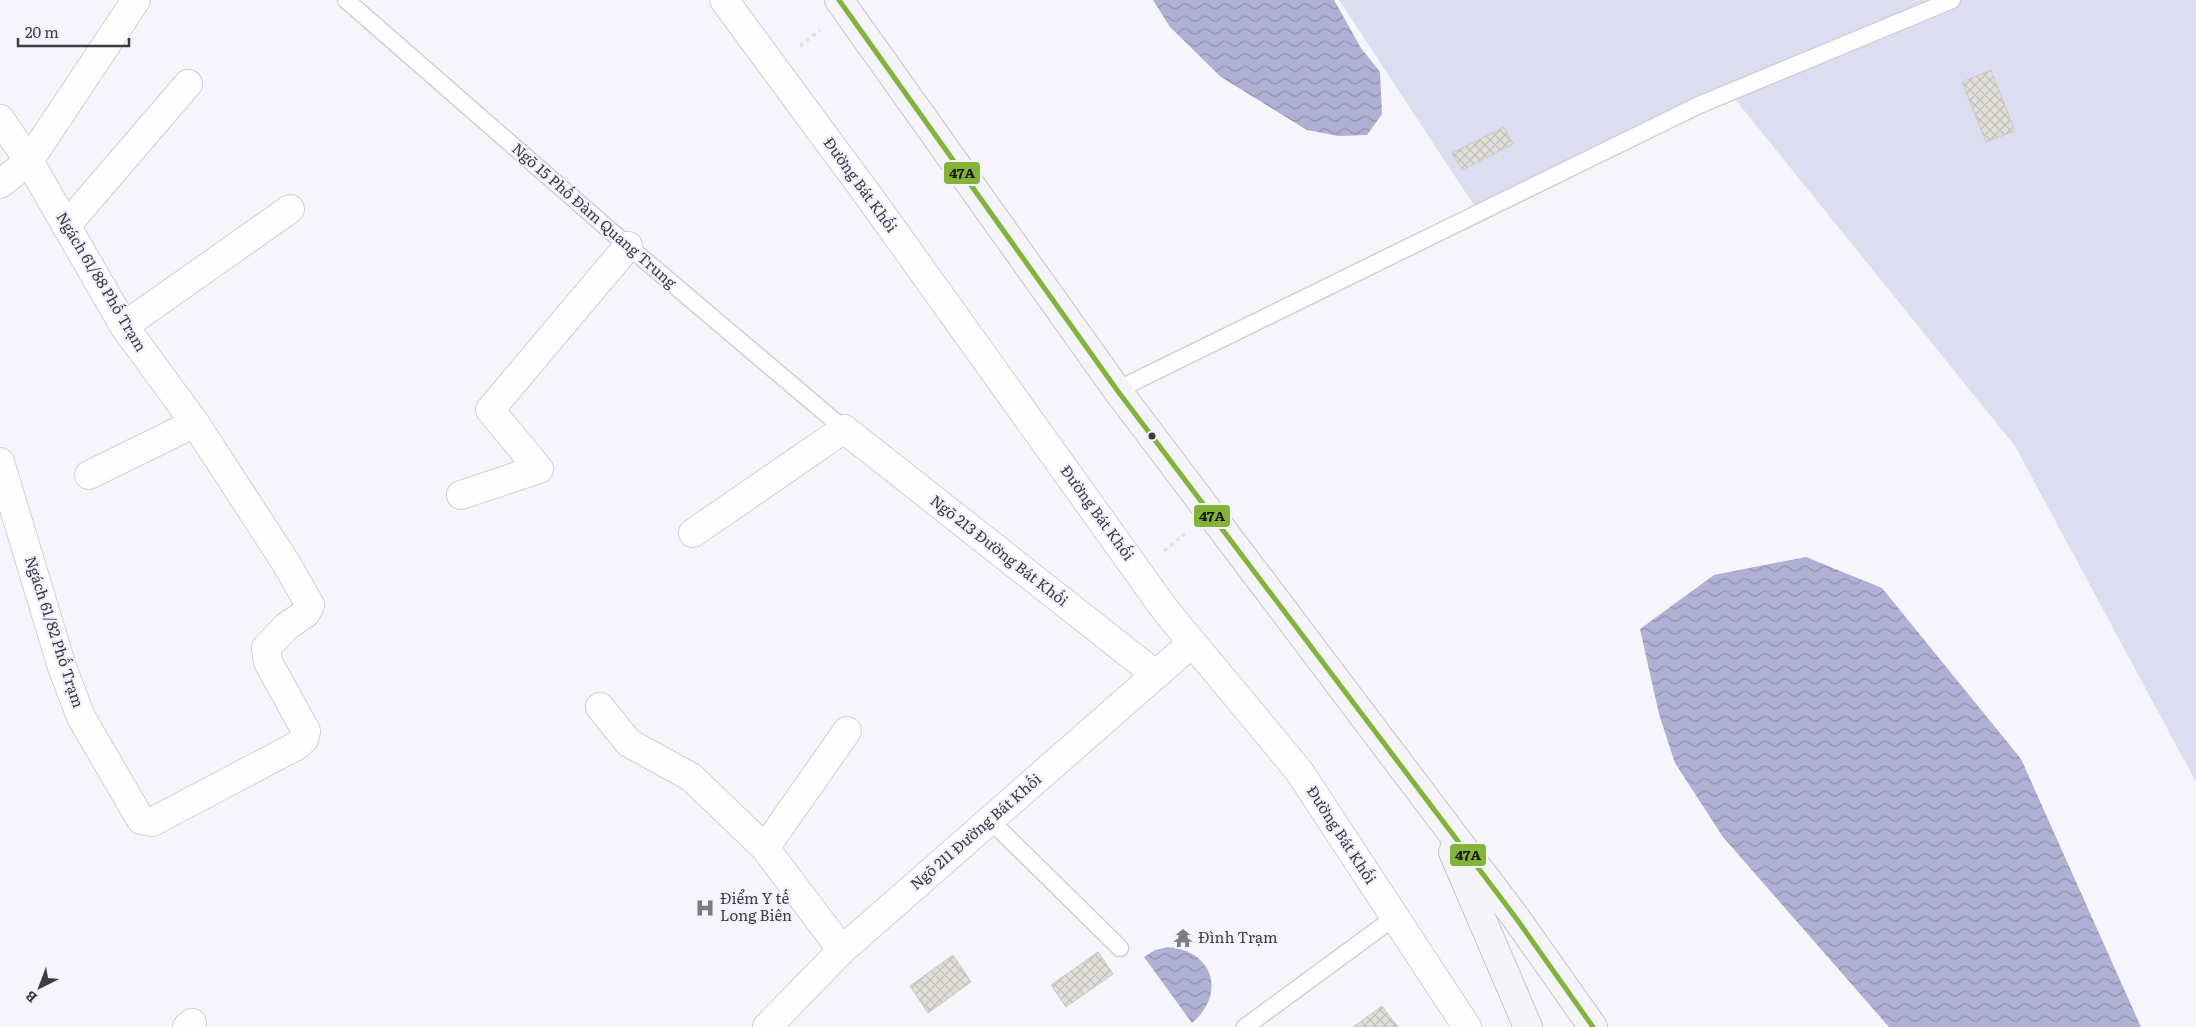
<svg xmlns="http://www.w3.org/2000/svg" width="2196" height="1027" viewBox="0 0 2196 1027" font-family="Literata,serif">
<defs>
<pattern id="water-waves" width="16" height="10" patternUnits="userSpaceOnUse" patternTransform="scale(1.25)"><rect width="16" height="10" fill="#b0afd4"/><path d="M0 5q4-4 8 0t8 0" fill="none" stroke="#9090ae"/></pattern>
<pattern id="building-cross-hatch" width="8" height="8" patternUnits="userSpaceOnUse" patternTransform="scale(1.25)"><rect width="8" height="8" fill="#e0ded7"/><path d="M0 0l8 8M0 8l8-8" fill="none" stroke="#c1bfba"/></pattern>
</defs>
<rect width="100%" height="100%" fill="#f5f5fb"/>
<!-- green -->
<polygon fill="#ddddf2" points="1339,0 2196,0 2196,782 2015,446 1730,93 1479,213"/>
<!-- water -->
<g fill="url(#water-waves)">
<polygon points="1153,0 1334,0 1361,48 1380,72 1382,114 1367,135 1338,136 1307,130 1221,77 1170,27"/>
<polygon points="1806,557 1882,588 2021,759 2141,1027 1889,1027 1723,837 1675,763 1659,714 1640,629 1714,575"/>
<path d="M1168 947C1214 951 1226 994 1192 1023L1144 957 1155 950Z"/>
</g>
<!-- building -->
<g fill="url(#building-cross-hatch)" stroke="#cacac8">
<polygon points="1991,70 2015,131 1986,142 1962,82"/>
<polygon points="1504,127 1513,144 1462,170 1452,153"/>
<polygon points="1098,952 1113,974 1066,1007 1051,985"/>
<polygon points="953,955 971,982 928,1013 910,986"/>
<polygon points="1382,1006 1398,1027 1353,1027"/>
</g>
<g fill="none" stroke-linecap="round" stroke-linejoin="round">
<!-- service casing -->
<g stroke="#d0d0d6" stroke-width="19">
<g id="service">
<polyline points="346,0 628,246 844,429"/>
<polyline points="1117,390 1699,105 1952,0"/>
<polyline points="990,820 1120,948"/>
<polyline points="1245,1027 1395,917"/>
</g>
</g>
<!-- minor casing -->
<g stroke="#d0d0d6" stroke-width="30">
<g id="minor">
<polyline points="724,0 873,202 1166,611 1299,771 1467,1027"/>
<polyline points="0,119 29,161 124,326 195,423"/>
<polyline points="0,184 29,161 136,0"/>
<polyline points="66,226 188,84"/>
<polyline points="124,326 290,209"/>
<polyline points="0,462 62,667 81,717 141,820 152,822 298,745 304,739 306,731 268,662 266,648 287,626 306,613 310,605 286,563 195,423 89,475"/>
<polyline points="461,495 539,469 490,410 628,246"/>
<polyline points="693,533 844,429 1155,674"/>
<polyline points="600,707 629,743 691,777 765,848 842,950"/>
<polyline points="765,848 847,731"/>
<polyline points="187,1027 192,1023"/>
<polyline points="767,1027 842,950 1192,643"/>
</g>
</g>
<!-- primary casing -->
<g stroke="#c5c5d0" stroke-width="30">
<g id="primary">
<polyline points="839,0 1117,390 1516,918 1593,1027"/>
<polyline points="1453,852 1528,1027"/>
</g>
</g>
<!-- path -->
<g stroke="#e1e1e3" stroke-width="3" stroke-dasharray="4 4" stroke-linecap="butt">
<polyline points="800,46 820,30"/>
<polyline points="1164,551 1185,534"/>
</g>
<!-- service -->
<use href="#service" stroke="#fefefe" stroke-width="16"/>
<!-- minor -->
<use href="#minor" stroke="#fefefe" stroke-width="28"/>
<!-- primary -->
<use href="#primary" stroke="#f4f4f9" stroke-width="28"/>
<!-- bus-1 casing -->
<g stroke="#f2f2fe" stroke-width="9">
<polyline id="bus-1" points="839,0 1117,390 1516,918 1593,1027"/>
</g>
<!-- bus-1 -->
<use href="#bus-1" stroke="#84b436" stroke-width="5"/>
</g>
<!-- icons -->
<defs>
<g id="hospital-bare" transform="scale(1.5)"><path d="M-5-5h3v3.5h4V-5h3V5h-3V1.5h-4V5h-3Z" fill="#7d7c83" stroke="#f2f2fe" stroke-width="2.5" paint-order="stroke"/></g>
<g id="temple-bare" transform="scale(1.5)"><path d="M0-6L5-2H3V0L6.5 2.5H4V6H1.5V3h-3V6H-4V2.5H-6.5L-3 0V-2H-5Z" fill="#7d7c83" stroke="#f2f2fe" stroke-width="2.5" paint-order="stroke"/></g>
</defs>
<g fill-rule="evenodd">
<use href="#hospital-bare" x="705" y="908"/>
<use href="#temple-bare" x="1183" y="938"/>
</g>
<!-- markers -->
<circle fill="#3c3b43" stroke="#f2f2fe" stroke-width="2" cx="1152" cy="436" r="4.5"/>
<g text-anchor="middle" stroke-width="4.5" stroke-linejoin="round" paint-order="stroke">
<!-- street labels -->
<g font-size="15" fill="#3c3b43" stroke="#f2f2fe">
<text transform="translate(860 185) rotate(54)" y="5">Đường Bát Khối</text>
<text transform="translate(594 216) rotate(41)" y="5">Ngõ 15 Phố Đàm Quang Trung</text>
<text transform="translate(101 282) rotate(59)" y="5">Ngách 61/88 Phố Trạm</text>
<text transform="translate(1097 513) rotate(54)" y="5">Đường Bát Khối</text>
<text transform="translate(999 551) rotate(38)" y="5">Ngõ 213 Đường Bát Khối</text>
<text transform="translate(54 632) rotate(72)" y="5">Ngách 61/82 Phố Trạm</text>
<text transform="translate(976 832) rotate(-41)" y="5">Ngõ 211 Đường Bát Khối</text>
<text transform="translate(1341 835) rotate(57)" y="5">Đường Bát Khối</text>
</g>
<!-- poi labels -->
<g font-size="15" fill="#3c3b43" stroke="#f2f2fe" text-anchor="start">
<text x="720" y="904">Điểm Y tế<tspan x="720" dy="17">Long Biên</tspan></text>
<text x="1198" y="943">Đình Trạm</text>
</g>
</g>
<g stroke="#f2f2fe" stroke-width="2">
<rect x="943" y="161" width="38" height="24" rx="5" fill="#84b436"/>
<rect x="1193" y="504" width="38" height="24" rx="5" fill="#84b436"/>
<rect x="1449" y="843" width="38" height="24" rx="5" fill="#84b436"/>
</g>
<g font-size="14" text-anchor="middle" font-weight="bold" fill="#111">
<text x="962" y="178">47A</text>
<text x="1212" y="521">47A</text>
<text x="1468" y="860">47A</text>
</g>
<!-- north arrow -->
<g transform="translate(40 987) rotate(222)" stroke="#f2f2fe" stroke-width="4" paint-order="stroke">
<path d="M0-4L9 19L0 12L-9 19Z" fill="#3c3b43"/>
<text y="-8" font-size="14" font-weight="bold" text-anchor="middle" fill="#3c3b43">B</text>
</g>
<!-- scale -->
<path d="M18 38v8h111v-8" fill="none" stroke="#3c3b43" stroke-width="2.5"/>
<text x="25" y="38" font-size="15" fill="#3c3b43" stroke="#f2f2fe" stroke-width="4" paint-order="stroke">20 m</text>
</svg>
